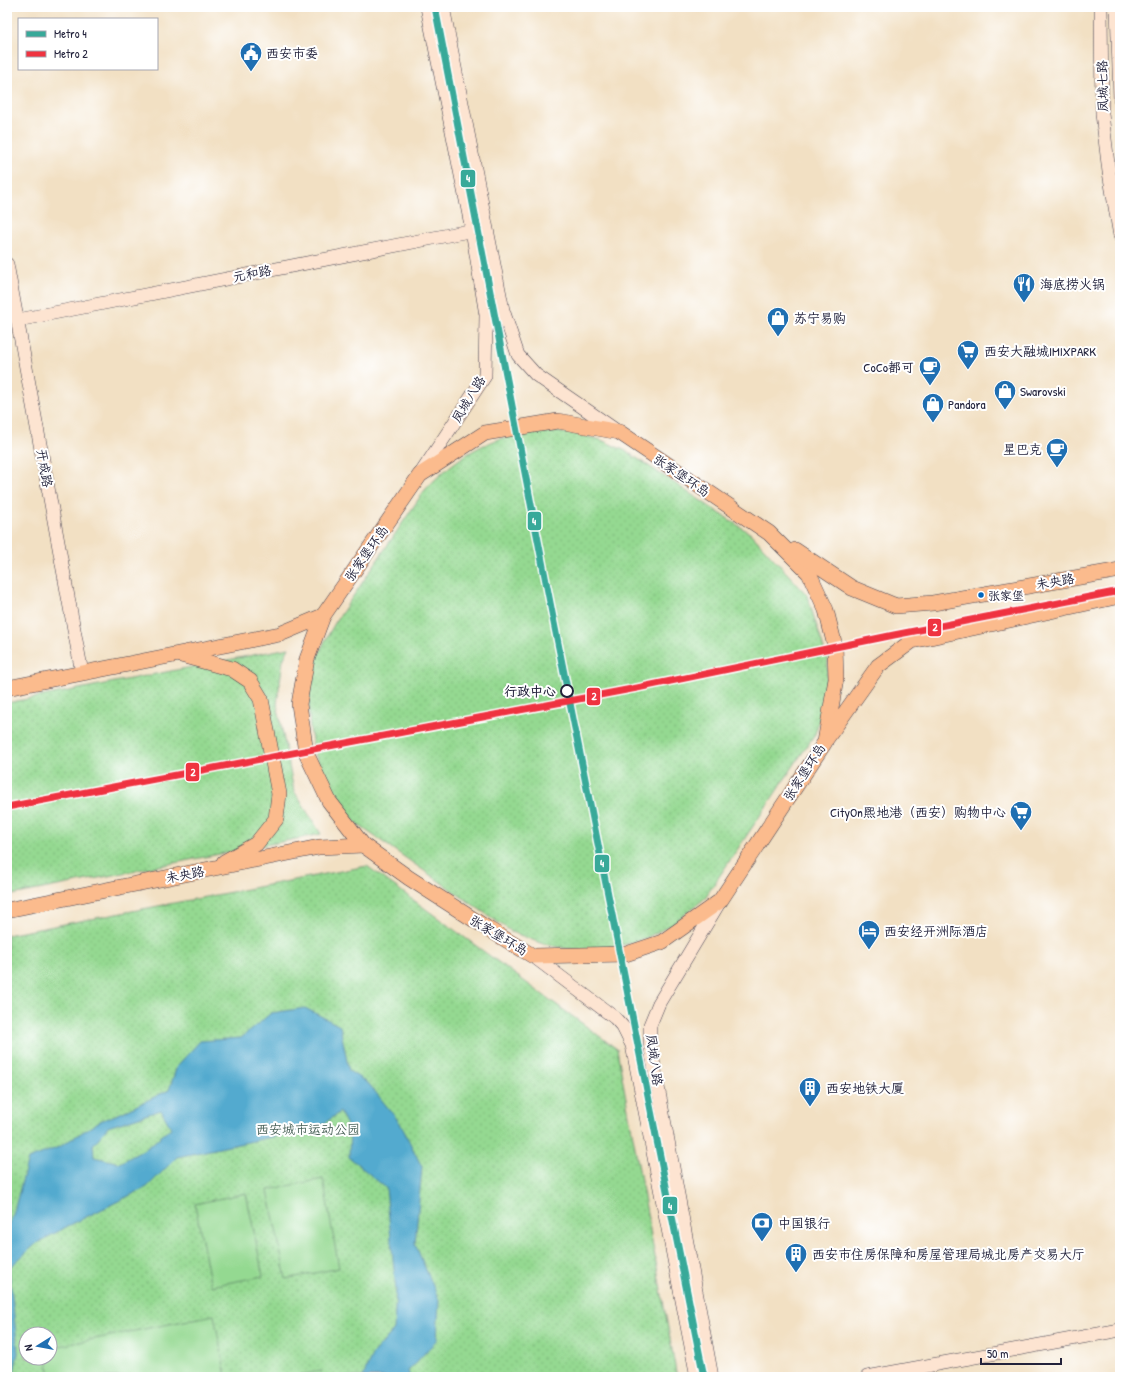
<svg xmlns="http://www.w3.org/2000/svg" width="1127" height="1384" viewBox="0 0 1127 1384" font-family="'Patrick Hand','LXGW WenKai TC',sans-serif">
<defs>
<pattern id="park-dots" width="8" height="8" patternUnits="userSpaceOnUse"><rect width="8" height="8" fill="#94d991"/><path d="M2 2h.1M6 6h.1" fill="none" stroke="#7fba7e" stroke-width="1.8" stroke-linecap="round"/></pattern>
</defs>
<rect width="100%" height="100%" fill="#fff"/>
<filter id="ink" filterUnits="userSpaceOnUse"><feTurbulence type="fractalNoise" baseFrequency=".025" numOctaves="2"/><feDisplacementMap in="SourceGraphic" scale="8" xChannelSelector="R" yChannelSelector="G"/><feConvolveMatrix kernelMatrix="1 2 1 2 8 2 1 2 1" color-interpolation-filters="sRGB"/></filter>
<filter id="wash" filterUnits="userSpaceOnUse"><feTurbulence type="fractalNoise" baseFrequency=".012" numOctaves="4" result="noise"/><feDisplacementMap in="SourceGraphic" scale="16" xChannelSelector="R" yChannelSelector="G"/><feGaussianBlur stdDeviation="0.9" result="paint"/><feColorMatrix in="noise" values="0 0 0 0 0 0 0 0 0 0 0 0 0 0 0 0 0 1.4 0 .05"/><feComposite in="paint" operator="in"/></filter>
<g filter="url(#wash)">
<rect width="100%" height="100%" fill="#f2e0c3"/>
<!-- park -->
<g fill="url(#park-dots)" stroke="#5b7e66" fill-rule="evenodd">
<path d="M534 432H558L582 435 601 440 626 451 751 534 807 595 828 662 825 701 815 734 704 899 673 924 646 938 627 944 598 950 569 949 543 944 512 932 357 824C351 817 344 811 339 804 310 763 301 708 316 661 321 647 328 635 335 623L424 491C446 467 472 447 503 438 513 435 524 434 534 432Z"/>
<polygon points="289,648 283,660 277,704 294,791 321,834 7,896 7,703"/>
<path d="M367 866 617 1049 677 1377H7V935ZM26 1334H50V1358H26Z"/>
</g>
<!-- pitch -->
<g fill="#94d991" stroke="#5b7e66">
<polygon points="323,1179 339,1268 286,1279 268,1190"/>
<polygon points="246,1193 263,1276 211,1286 195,1204"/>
<polygon points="214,1315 226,1377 50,1377 47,1358 50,1358 50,1348"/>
<polygon points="321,1371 322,1377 288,1377"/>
</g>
<!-- water -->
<path fill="#52aacf" stroke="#3a6685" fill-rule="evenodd" d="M305 1008 340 1026 349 1071 369 1084 400 1123 422 1167 415 1244 439 1300 437 1340 408 1371 410 1377H363L372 1355 394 1330 396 1290 386 1188 349 1157 350 1131 340 1112 319 1127 177 1157 147 1187 68 1226 37 1243 9 1268 18 1353 13 1377H7V1228L13 1215 28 1159 59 1147 100 1121 121 1113 169 1090 177 1066 200 1041 241 1038 271 1013ZM161 1110 171 1128 147 1148 120 1163 94 1157 93 1145 108 1127Z"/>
</g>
<g filter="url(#ink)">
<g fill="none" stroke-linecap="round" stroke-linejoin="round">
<!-- secondary casing -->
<g stroke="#413e4f" stroke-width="14">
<g id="secondary">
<polyline points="443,7 503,310 518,355 536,375 617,431"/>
<polyline points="1101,7 1102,114 1109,172 1120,236"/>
<polyline points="1117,7 1120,99"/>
<polyline points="7,264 82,673"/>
<polyline points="18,320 479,229"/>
<polyline points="421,473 485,376 486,315 472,230 427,7"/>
<polyline points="533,956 615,1018 623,1027 632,1045 697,1377"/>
<polyline points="712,1377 650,1044 650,1025 659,1003 719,903"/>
<polyline points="867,1377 1120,1330"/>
</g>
</g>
<!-- primary casing -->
<g stroke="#413e4f" stroke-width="16">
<g id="primary">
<polygon points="558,421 619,432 769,533 809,573 826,610 835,646 836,679 825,742 720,901 662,942 626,954 533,956 490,930 409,878 363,845 329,801 306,753 299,704 307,659 323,616 420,475 485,433"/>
<polyline points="795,550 852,588 896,606 933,603 1120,570"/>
<polyline points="181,655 232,669 250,681 261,699 279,794 276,819 256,844 224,862"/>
<polyline points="7,688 280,634 323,616"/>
<polyline points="827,738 878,666 912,641 1120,596"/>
<polyline points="7,910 319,847 363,845"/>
</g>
</g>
<!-- secondary -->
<use href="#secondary" stroke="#fde4d1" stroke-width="13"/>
<!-- primary -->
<use href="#primary" stroke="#fbbb8d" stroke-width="15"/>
<!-- metro-1 casing -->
<g stroke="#fff" stroke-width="10">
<polyline id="metro-1" points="435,7 553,618 704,1377"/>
</g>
<!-- metro-2 casing -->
<g stroke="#fff" stroke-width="10">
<polyline id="metro-2" points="7,807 637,688 894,635 1120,591"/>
</g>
<!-- metro-1 -->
<use href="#metro-1" stroke="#38a999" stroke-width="7"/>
<!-- metro-2 -->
<use href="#metro-2" stroke="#ef3340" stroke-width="7"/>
</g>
</g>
<!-- icons -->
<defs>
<g id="civic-pin" transform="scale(1.15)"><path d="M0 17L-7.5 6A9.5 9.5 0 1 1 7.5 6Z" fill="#1f6fb2" stroke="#fff"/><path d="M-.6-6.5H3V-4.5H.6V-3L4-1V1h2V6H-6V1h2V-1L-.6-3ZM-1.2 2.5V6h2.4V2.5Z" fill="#fff"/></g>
<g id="restaurant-pin" transform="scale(1.15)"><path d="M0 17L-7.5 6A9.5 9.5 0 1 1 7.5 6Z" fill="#1f6fb2" stroke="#fff"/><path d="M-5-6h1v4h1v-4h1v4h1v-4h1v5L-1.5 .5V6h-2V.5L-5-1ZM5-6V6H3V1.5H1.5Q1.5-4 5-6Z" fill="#fff"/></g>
<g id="shop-pin" transform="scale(1.15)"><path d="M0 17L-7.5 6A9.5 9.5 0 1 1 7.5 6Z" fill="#1f6fb2" stroke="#fff"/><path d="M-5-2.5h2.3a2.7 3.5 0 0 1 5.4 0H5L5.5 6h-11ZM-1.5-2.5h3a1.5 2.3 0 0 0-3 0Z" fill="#fff"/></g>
<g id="supermarket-pin" transform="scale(1.15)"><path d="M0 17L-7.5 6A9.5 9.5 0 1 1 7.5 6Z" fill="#1f6fb2" stroke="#fff"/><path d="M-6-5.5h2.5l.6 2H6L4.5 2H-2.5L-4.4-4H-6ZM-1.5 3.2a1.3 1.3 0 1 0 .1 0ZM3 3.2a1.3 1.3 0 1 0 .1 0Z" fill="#fff"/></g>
<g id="cafe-pin" transform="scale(1.15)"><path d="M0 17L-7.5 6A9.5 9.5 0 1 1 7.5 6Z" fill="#1f6fb2" stroke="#fff"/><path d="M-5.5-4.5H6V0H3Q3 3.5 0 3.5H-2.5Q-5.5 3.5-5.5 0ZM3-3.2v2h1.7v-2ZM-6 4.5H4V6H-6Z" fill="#fff"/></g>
<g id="hotel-pin" transform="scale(1.15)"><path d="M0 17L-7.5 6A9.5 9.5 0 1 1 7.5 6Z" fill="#1f6fb2" stroke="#fff"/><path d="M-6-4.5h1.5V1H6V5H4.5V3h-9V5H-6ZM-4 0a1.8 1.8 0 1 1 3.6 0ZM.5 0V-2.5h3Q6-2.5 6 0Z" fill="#fff"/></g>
<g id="building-pin" transform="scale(1.15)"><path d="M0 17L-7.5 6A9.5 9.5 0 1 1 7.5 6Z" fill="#1f6fb2" stroke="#fff"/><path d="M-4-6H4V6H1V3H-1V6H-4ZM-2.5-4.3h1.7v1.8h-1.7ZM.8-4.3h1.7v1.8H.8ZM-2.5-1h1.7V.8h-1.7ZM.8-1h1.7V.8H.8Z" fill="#fff"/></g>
<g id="bank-pin" transform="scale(1.15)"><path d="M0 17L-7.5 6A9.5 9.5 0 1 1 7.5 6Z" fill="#1f6fb2" stroke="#fff"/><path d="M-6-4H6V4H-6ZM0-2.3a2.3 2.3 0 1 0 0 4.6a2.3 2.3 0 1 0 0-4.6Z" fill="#fff"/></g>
</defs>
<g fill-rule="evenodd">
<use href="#civic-pin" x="251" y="53"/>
<use href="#restaurant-pin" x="1024" y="284"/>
<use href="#shop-pin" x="778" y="318"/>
<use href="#supermarket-pin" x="968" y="351"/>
<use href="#cafe-pin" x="930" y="367"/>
<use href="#shop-pin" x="1005" y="391"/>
<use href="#shop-pin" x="933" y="404"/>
<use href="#cafe-pin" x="1057" y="449"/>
<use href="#supermarket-pin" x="1021" y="812"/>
<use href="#hotel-pin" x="869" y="931"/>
<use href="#building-pin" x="810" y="1088"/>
<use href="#bank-pin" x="762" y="1223"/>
<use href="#building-pin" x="796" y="1254"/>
</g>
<!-- markers -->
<circle fill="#0065bd" stroke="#fff" stroke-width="1.5" cx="981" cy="595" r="3.5"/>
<circle fill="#fff" stroke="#22223b" stroke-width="2" cx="567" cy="691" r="6"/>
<g text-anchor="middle" stroke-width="4" stroke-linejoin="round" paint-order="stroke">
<!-- bus labels -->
<g font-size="12" fill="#22223b" stroke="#fff" text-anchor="start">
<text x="988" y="600">张家堡</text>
</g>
<!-- poi labels -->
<g font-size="13" fill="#22223b" stroke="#fff" text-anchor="start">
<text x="266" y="58">西安市委</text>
<text x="1040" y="289">海底捞火锅</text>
<text x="794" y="323">苏宁易购</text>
<text x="984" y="356">西安大融城IMIXPARK</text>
<text x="914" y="372" text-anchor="end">CoCo都可</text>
<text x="1020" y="396">Swarovski</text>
<text x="948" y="409">Pandora</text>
<text x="1042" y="454" text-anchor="end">星巴克</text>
<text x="1006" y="817" text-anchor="end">CityOn熙地港（西安）购物中心</text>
<text x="884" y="936">西安经开洲际酒店</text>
<text x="826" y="1093">西安地铁大厦</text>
<text x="778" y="1228">中国银行</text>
<text x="812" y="1259">西安市住房保障和房屋管理局城北房产交易大厅</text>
</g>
<!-- street labels -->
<g font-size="13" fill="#22223b" stroke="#fff">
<text transform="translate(1102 86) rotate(-91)" y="5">凤城七路</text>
<text transform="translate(252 273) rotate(-11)" y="5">元和路</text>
<text transform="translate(468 399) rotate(-59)" y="5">凤城八路</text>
<text transform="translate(45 468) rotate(80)" y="5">开成路</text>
<text transform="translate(682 475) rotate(34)" y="5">张家堡环岛</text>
<text transform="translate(366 553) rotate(-55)" y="5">张家堡环岛</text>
<text transform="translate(1055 581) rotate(-10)" y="5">未央路</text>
<text transform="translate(804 772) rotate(-57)" y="5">张家堡环岛</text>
<text transform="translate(185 874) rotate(-11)" y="5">未央路</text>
<text transform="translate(499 935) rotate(31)" y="5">张家堡环岛</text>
<text transform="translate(655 1060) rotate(82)" y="5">凤城八路</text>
</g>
<!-- stop labels -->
<g font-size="13" font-weight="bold" fill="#22223b" stroke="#fff" text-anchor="end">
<text x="556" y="696">行政中心</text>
</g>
<!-- park labels -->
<g font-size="13" fill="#4a6259" stroke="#fff">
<text x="308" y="1134">西安城市运动公园</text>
</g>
</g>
<g stroke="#fff" stroke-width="1.5">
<rect x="460" y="169" width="16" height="19" rx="4" fill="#38a999"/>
<rect x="527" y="511" width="15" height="20" rx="4" fill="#38a999"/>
<rect x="927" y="618" width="15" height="19" rx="4" fill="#ef3340"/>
<rect x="586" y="687" width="15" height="19" rx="4" fill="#ef3340"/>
<rect x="185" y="762" width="15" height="20" rx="4" fill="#ef3340"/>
<rect x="594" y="854" width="16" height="19" rx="4" fill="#38a999"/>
<rect x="662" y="1196" width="16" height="19" rx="4" fill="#38a999"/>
</g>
<g font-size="11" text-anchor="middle" font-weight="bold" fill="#fff">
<text x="468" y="182">4</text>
<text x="534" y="525">4</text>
<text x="935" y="631">2</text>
<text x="594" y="700">2</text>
<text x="193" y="776">2</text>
<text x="602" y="867">4</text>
<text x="670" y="1210">4</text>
</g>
<!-- margin -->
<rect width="1127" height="1384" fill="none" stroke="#fff" stroke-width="24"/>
<!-- legend -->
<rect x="18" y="18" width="140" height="52" fill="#ffffff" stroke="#a7a7b1"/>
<rect x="26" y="31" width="20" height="6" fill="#38a999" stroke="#a7a7b1"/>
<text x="54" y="38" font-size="12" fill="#22223b">Metro 4</text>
<rect x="26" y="51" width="20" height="6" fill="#ef3340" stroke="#a7a7b1"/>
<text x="54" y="58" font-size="12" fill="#22223b">Metro 2</text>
<!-- north arrow -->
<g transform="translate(38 1346) rotate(259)"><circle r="19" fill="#ffffff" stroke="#a7a7b1"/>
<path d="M0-3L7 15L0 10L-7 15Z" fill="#1f6fb2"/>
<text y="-6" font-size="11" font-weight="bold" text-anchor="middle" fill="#22223b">N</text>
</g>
<!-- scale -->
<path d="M981 1358v6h80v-6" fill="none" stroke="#22223b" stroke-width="2"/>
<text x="987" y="1358" font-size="12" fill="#22223b" stroke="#ffffff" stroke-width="3" paint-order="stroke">50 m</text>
</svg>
